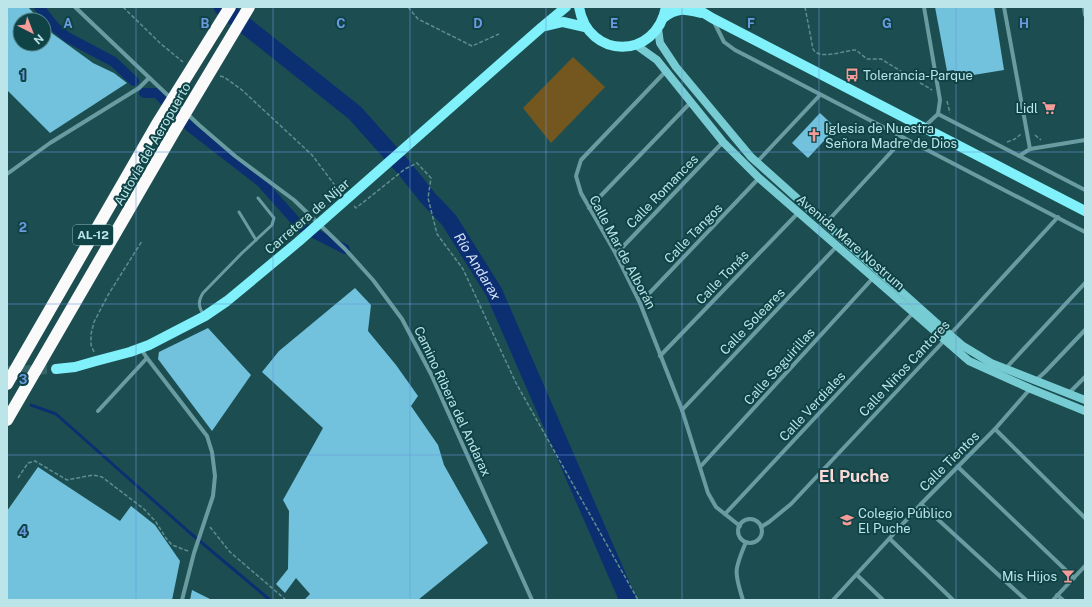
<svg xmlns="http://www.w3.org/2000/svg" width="1092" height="607" viewBox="0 0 1092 607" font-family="'Public Sans',sans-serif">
<rect width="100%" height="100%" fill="#1c4e51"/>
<!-- green -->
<polygon fill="#73571e" points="573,57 605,87 551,143 523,108"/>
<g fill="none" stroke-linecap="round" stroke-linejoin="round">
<!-- stream -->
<polyline stroke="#0c2f72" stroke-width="3" points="31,405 56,414 189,532 270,600"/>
<!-- canal -->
<g stroke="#0c2f72" stroke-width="10">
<polyline points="39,7 55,27 67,37 114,62 134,81"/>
<polyline points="144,93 157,93 190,127 261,182 300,226 345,249"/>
</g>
<!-- river -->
<path stroke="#0c2f72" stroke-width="17" id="s1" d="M222 7 355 113 405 169 428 198 449 220 494 292 628 600"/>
</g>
<!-- building -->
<g fill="#72c2dd">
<polygon points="7,7 28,7 40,20 20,20 20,44 44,44 44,25 53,34 93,63 114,73 127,83 50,133 7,90"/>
<polygon points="935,7 994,7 1004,70 955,78 954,70 947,71"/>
<polygon points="820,113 836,128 808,158 792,143"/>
<polygon points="355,288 371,305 368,331 396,365 418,396 411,406 438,445 444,465 488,543 418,600 304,600 310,594 296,578 285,593 276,584 288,569 289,511 283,500 323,428 262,372 279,351"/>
<polygon points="208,328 251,375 212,431 158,359 159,352"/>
<polygon points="38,467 120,521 131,506 155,525 180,561 172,600 7,600 7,511"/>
<polygon points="192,590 212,600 190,600"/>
</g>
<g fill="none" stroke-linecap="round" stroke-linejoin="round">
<!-- primary-tunnel -->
<polyline stroke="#346568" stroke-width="10" stroke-dasharray="10 5" stroke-linecap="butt" points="7,371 56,369"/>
<!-- path -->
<g stroke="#5e8d90" stroke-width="1.5" stroke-dasharray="4 2" stroke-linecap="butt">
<polyline points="123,7 161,44 183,62"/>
<polyline points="408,7 418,19 472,46 499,34"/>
<path d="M805 7 813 49C819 61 845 50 856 50L867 59H881L932 90"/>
<polyline points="220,76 224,77 242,90 312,155 340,192"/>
<polyline points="947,101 950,113"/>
<polyline points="1035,135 1041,140"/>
<polyline points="1007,142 1015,139 1021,134"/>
<polyline points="354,206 356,208 405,169 417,163 431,178 428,198 437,234 463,269 516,383 638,600"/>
<polyline points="94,352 91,345 91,334 94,322 108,295 142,241"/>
<polyline points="18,478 28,463 35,461 67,480 93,475 102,477 144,509 156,522 166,538 172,545 188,551"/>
<polyline points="210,527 230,552 286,600"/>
</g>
<!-- lane -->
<g stroke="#689ca0" stroke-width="3">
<polyline points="239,212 256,240"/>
<path d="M204 315C198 307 198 301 203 293L242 253 272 225 274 218 258 198"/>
</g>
<!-- street -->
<g stroke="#689ca0" stroke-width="4">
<polyline points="75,7 199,125 235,156 294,200 345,249 373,280 402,319 431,374 532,600"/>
<polyline points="1004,7 1030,149 1019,156"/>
<polyline points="1084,7 1085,15"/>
<polyline points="714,22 724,42 735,50 1085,232"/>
<polyline points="666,71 581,160 576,176 581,193 616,254 640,303 682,410 708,493 716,507 740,526"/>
<polyline points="938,114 1085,190"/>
<polyline points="924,127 938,114 940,100 924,7"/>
<polyline points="1030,149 1085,140"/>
<polyline points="757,162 820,95"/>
<polyline points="7,174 50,143 139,88 149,78"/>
<polyline points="589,208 691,102"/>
<polyline points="826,223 904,138"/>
<polyline points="616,254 723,142"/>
<polyline points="640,303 759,178"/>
<polyline points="141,349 147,358 207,436 212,452 215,476 213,496 194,553 182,600"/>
<polyline points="660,356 798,213"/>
<polyline points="1006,368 1085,283"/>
<polyline points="1036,380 1045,372 1085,330"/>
<polyline points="1069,393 1085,377"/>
<polyline points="682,410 837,246"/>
<polyline points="98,411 147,358"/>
<polyline points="995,429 1085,518"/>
<polyline points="700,467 873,278"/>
<polyline points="958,467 1074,578"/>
<polyline points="921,504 1026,600"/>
<polyline points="725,514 913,313"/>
<circle cx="750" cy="531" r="12"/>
<polyline points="761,527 769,522 791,504 957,327 1058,217"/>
<polyline points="890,539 953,600"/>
<polyline points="857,575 883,600"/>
<polyline points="1057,595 1063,600"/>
<path d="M743 600C734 572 734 570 746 542"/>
<polyline points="833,600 921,504 995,429 1030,389"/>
<polyline points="1053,600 1085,566"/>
</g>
<!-- secondary -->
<g stroke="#77ccd3" stroke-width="8">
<polyline points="658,29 660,43 676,67 751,157 942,328 963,346 991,363 1085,400"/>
<polyline points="636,45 657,60 723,142 759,178 969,361 1031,389 1085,411"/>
</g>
<!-- primary -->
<g stroke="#80f1fa" stroke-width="10">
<path d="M579 7C588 60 656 60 666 7"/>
<polyline points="694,7 712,18 1085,211"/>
<path d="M663 18C677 7 684 9 701 13"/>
<polyline points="546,26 563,22 585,27"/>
<polyline points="56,369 75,367 96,361 130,352 149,345 205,316 227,301 298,242 542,27 566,7"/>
</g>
<!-- highway -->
<g stroke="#fafafa" stroke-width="12">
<polyline points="7,384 157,124 230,7"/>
<polyline points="7,420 174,132 249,7"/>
</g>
</g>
<!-- grid -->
<path fill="none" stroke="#6c9ae0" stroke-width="1" stroke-opacity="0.55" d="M136 7V600M273 7V600M410 7V600M546 7V600M682 7V600M819 7V600M956 7V600M7 152H1085M7 304H1085M7 455H1085"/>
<!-- icons -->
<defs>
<g id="bus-bare" transform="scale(1.08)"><path d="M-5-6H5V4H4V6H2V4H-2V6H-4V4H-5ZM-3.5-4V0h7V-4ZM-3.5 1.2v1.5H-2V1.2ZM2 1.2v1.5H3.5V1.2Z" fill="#f59b98" stroke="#0f4346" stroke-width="2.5" paint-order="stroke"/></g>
<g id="supermarket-bare" transform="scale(1.08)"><path d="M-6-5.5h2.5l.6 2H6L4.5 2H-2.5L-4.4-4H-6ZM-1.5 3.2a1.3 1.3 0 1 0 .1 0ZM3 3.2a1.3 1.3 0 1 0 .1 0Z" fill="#f59b98" stroke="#0f4346" stroke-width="2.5" paint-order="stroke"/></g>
<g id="church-bare" transform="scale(1.08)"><path d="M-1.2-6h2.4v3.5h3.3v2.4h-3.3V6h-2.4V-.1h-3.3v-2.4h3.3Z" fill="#f59b98" stroke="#0f4346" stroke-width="2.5" paint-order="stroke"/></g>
<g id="school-bare" transform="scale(1.08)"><path d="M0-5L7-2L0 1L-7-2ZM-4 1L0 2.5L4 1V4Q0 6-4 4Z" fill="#f59b98" stroke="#0f4346" stroke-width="2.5" paint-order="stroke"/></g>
<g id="bar-bare" transform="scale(1.08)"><path d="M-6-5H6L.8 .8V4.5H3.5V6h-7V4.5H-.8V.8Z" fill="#f59b98" stroke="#0f4346" stroke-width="2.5" paint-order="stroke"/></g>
</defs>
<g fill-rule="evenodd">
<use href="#bus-bare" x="852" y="75"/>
<use href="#supermarket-bare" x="1049" y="108"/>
<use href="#church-bare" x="814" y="135"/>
<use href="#school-bare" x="847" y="520"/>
<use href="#bar-bare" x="1068" y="576"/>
</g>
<g text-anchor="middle" stroke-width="4" stroke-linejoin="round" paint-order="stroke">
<!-- shield labels -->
<rect fill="#0f4346" stroke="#87b4b7" stroke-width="1" x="73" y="225" width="40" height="20" rx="3"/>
<g font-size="12" font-weight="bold" fill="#bbe5e8">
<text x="93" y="239">AL-12</text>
</g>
<!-- poi labels -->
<g font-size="13" fill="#bbe5e8" stroke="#0f4346" text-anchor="start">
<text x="863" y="80">Tolerancia-Parque</text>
<text x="1038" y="113" text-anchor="end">Lidl</text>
<text x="825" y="133">Iglesia de Nuestra<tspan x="825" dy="15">Señora Madre de Dios</tspan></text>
<text x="858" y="518">Colegio Público<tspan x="858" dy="15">El Puche</tspan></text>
<text x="1057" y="581" text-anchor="end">Mis Hijos</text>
</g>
<!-- street labels -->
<g font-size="13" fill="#bbe5e8" stroke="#0f4346">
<text transform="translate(152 144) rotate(-60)" y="5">Autovía del Aeropuerto</text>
<text transform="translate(662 191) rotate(-46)" y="5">Calle Romances</text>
<text transform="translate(307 216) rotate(-41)" y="5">Carretera de Níjar</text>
<text transform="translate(693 233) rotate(-46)" y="5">Calle Tangos</text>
<text transform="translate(851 242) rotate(41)" y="5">Avenida Mare Nostrum</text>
<text transform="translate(623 252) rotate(62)" y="5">Calle Mar de Alborán</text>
<text transform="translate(722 277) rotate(-46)" y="5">Calle Tonás</text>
<text transform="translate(752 321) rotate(-46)" y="5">Calle Soleares</text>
<text transform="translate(779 366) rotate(-48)" y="5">Calle Seguirillas</text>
<text transform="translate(904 368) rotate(-47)" y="5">Calle Niños Cantores</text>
<text transform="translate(453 401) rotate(65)" y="5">Camino Ribera del Andarax</text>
<text transform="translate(812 406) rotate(-47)" y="5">Calle Verdiales</text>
<text transform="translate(949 461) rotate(-45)" y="5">Calle Tientos</text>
</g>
<!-- water labels -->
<g font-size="14" font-style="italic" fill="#d6e1f6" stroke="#0f4346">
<text dy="5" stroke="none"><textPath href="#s1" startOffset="367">Río Andarax</textPath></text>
</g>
<!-- district labels -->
<g font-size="17" font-weight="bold" fill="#fcd9d7" stroke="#0f4346">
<text x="854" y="482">El Puche</text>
</g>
</g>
<g font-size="13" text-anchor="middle" font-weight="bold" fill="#6c9ae0" stroke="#0f4346" stroke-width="4" stroke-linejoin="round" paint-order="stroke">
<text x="68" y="28">A</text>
<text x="205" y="28">B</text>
<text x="341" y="28">C</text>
<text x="478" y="28">D</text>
<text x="614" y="28">E</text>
<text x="751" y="28">F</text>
<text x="887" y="28">G</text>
<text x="1024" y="28">H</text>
<text x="23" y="80">1</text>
<text x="23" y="232">2</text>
<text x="23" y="384">3</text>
<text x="23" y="536">4</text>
</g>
<!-- border -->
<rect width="1092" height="607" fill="none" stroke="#bbe5e8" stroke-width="16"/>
<!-- north arrow -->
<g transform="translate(32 32) rotate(138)"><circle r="19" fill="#0f4346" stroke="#548487"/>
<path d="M0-3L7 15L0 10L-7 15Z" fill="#f59b98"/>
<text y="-6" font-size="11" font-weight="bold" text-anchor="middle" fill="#bbe5e8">N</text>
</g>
</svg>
